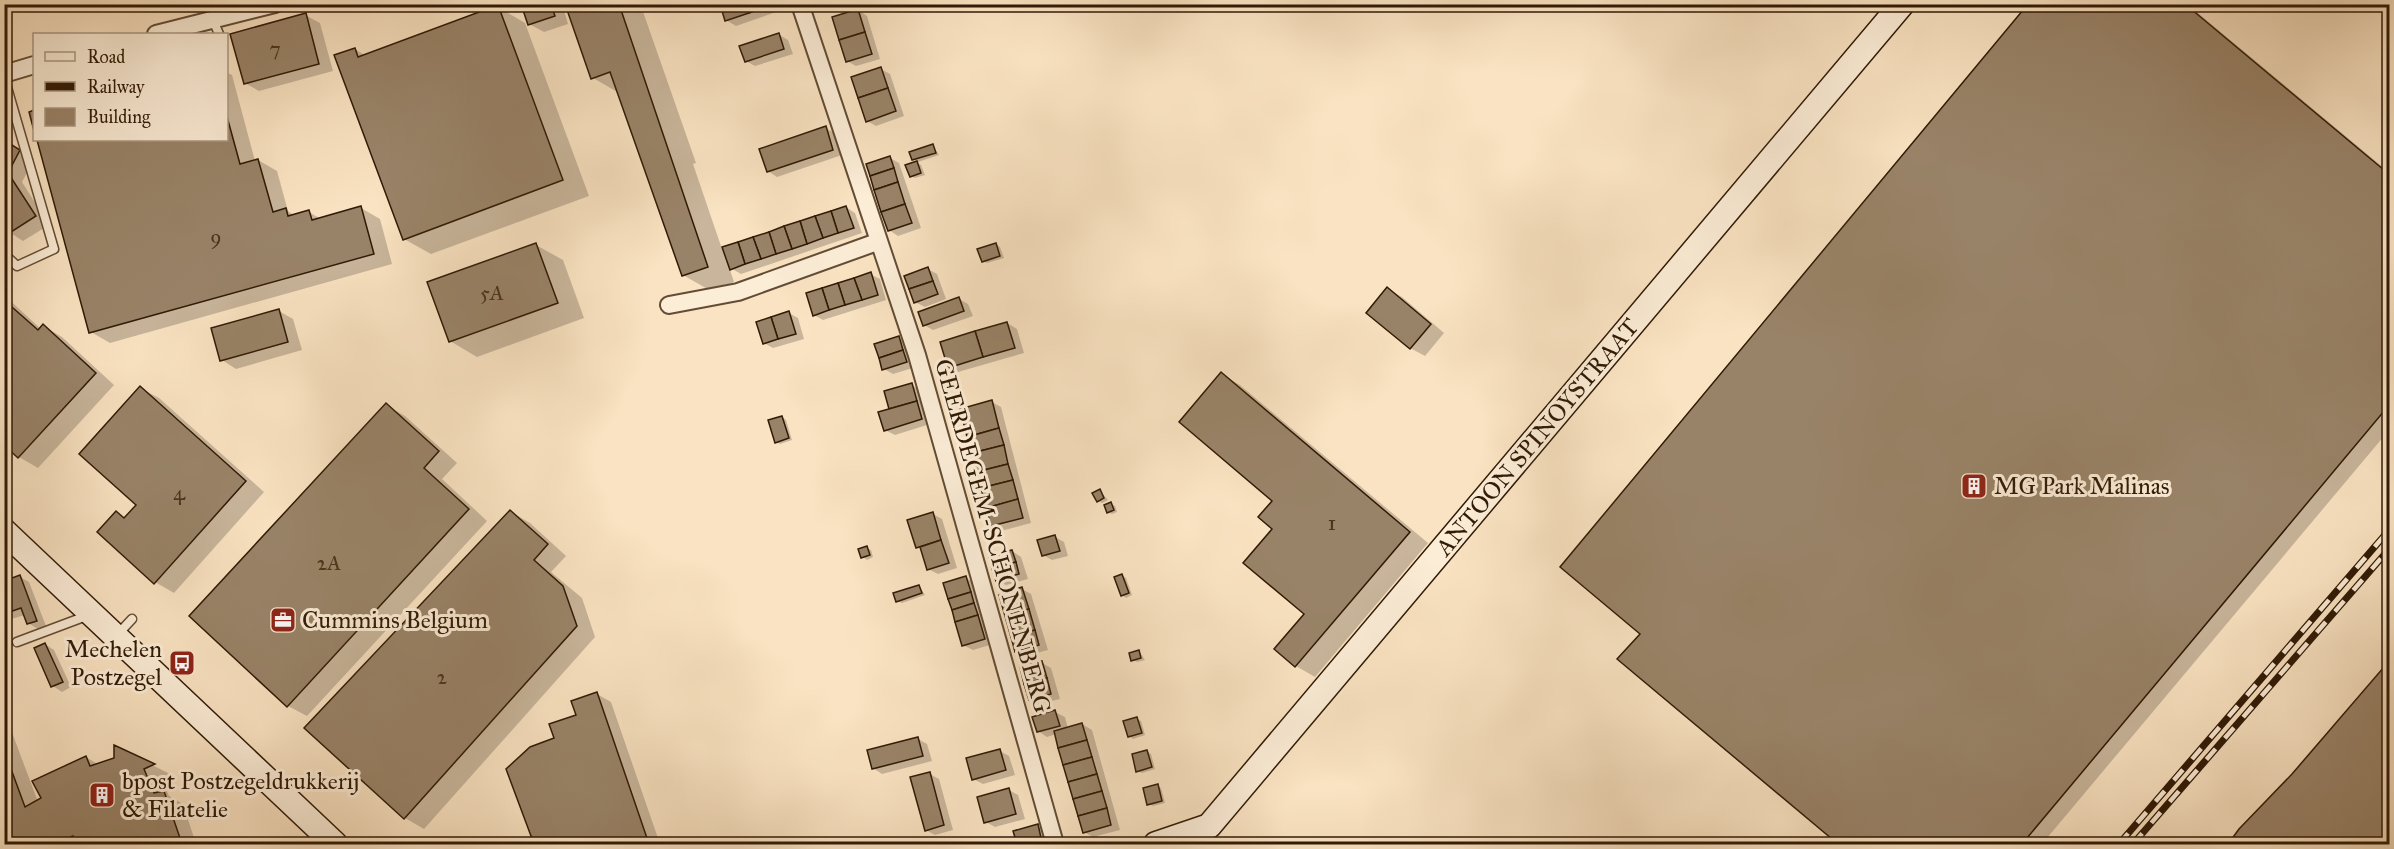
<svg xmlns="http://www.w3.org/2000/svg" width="2394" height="849" viewBox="0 0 2394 849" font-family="'IM FELL Great Primer',serif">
<rect width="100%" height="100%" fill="#fae3c2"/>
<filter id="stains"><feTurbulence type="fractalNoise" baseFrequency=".00333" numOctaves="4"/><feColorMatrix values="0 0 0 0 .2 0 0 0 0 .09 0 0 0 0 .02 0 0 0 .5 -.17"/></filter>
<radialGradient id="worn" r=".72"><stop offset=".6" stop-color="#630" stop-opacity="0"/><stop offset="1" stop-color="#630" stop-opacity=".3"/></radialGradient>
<!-- shadow -->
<g fill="#0003">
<polygon points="522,4 562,4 568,24 544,32 529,24"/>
<polygon points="566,4 645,4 641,6 696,163 693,164 722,249 846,207 855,213 862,233 741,274 729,267 734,282 711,291 683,275 619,93 593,78"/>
<polygon points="721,4 793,4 793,6 736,26 726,20"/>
<polygon points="816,4 845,4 825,11"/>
<polygon points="2030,4 2187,4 2390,173 2390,429 2042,844 1840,844 1620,659 1642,634"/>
<polygon points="498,7 525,23 589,196 431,254 404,239 355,49 366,56"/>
<polygon points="858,10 867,16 880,59 856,66 847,61"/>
<polygon points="305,15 320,23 333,71 259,91 245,83"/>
<polygon points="778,34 788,40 793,54 755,66 746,61"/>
<polygon points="881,69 890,74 904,116 876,126 867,121"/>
<polygon points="226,72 232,75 255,161 258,160 277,171 288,211 295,216 309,212 321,219 361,208 380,219 392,264 110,343 91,332 38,140 226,140"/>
<polygon points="825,128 835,133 842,155 777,177 768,171"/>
<polygon points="4,142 34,159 22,182 49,225 23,241 9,232"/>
<polygon points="933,146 939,155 918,162 913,159"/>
<polygon points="890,158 899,163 921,228 898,236 889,230"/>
<polygon points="917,163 921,165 925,175 915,178 911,176"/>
<polygon points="996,244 1000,247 1004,258 987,263 983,261"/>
<polygon points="536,245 563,260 584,318 477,357 450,341"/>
<polygon points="928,269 937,274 946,299 925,307 915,302"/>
<polygon points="870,274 880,279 886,300 823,320 814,315"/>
<polygon points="1388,289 1402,297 1444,333 1425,356 1410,348"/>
<polygon points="4,295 41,329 43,326 62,337 114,385 38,468 19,457 4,443"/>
<polygon points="959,299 968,304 973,316 933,330 924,325"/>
<polygon points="279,311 293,319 302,350 236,369 222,360"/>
<polygon points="789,313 798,318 804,339 773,348 764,343"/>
<polygon points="1007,323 1017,329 1024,353 958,372 949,367"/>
<polygon points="899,338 908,343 916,367 893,374 884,369"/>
<polygon points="1221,374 1240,385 1428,543 1315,677 1296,666 1276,649 1306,613 1274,529 1274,501"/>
<polygon points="911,385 921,390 930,424 895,435 885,430 891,410"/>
<polygon points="140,388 159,398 264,492 174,593 155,582 117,513 126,518 138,505"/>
<polygon points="992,402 1001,407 1031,523 1001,531 992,525"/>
<polygon points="386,405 405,416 457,463 442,479 487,521 307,716 288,706"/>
<polygon points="782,417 786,420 792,440 780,444 776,442"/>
<polygon points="1100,491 1108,500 1102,503 1098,501"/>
<polygon points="1111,504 1115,506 1117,512 1112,514 1108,512"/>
<polygon points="511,512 530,523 566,556 551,572 582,598 595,637 424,829 405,818"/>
<polygon points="933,514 942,519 957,568 938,574 928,569 923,550 917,547"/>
<polygon points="1055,537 1064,542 1068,556 1052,560 1043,555"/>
<polygon points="866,548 871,550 873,557 867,560 863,557"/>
<polygon points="1012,551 1021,557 1028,579 1006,585 997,580"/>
<polygon points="1122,576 1126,578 1132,595 1126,598 1122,595"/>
<polygon points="20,577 29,582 46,626 38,629 28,623 25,615 4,621 4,583"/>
<polygon points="966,578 975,583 993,644 973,650 963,645"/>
<polygon points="919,586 925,595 902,603 897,601"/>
<polygon points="1022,589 1031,594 1048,650 1026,656 1017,651"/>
<polygon points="45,644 54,650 71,687 62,692 53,686"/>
<polygon points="1139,651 1145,660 1137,662 1133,660"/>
<polygon points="2390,662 2390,844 2230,844 2240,830 2293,775"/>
<polygon points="1042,663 1051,668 1060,699 1039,704 1030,699"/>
<polygon points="597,694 611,702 660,844 535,844 508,769 556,739"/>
<polygon points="4,711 38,802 86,757 99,765 115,759 116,747 172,775 162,780 169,796 183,804 196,844 4,844"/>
<polygon points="1055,712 1065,717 1068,729 1082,724 1092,730 1120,830 1093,837 1084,832 1056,734 1047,737 1038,731"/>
<polygon points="1137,719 1141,721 1145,735 1133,739 1129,736"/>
<polygon points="918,739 927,744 932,761 882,774 873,768"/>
<polygon points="1000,751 1009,756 1015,775 983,784 973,779"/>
<polygon points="1147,751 1151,754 1155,769 1142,773 1138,771"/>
<polygon points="930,774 939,779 953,830 935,835 926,830"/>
<polygon points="1157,786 1161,788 1165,803 1153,806 1149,804"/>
<polygon points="1009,790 1018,795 1025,819 995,827 986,822"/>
<polygon points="1037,826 1047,831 1051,844 1019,844 1015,832"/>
</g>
<!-- building -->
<g fill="#998368" stroke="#301a06" stroke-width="1.5">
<polygon points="521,4 551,4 555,16 528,25"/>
<polygon points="565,4 619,4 708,267 682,276 610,72 591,79"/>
<polygon points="720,4 746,4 749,13 725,21"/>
<polygon points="746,4 774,4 749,13"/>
<polygon points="2028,4 2185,4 2390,175 2390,404 2022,844 1838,844 1617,659 1640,634 1560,567"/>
<polygon points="498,5 563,180 403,240 334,55 355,48 358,57"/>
<polygon points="858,9 865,32 839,40 832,17"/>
<polygon points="306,13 319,64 244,84 230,34"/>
<polygon points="865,32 872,54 846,62 839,40"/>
<polygon points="779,33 784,49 745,62 739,46"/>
<polygon points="881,67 888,88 858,98 851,77"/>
<polygon points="888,88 896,111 866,122 858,98"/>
<polygon points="34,110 34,131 29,112"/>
<polygon points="226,113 240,164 258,159 273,212 286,208 288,216 309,210 312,220 361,206 374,254 89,333 37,140 226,140"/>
<polygon points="826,126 833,150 767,172 759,149"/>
<polygon points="4,140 20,150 8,173 36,216 8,234 4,228"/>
<polygon points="933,144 936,153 912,160 909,152"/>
<polygon points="890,156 894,168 870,176 866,164"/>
<polygon points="917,161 921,173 910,177 905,165"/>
<polygon points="894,168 898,182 874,190 870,176"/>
<polygon points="898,182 905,204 881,212 874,190"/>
<polygon points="905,204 912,223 888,231 881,212"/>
<polygon points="846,206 854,228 838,233 831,211"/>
<polygon points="831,211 838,233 823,238 815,216"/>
<polygon points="815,216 823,238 807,244 800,221"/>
<polygon points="800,221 807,244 792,249 784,226"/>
<polygon points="784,226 792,249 776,254 769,232"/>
<polygon points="769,232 776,254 761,259 753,237"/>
<polygon points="753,237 761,259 745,264 738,242"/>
<polygon points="738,242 745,264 730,270 722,247"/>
<polygon points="536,243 558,303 449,342 427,282"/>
<polygon points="996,243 1000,256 982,262 977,249"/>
<polygon points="928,267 933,281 909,289 904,276"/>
<polygon points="871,272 878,295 862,300 854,278"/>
<polygon points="854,278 862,300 845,305 838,283"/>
<polygon points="933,281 938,294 914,303 909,289"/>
<polygon points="838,283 845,305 829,310 822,288"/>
<polygon points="1387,287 1431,324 1410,349 1366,313"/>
<polygon points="822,288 829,310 813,316 806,293"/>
<polygon points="959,297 964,311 923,326 918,312"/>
<polygon points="4,300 38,330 43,324 96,373 18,458 4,445"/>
<polygon points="279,309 288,342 220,361 211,328"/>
<polygon points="789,311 796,334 778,339 771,317"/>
<polygon points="771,317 778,339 763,344 756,322"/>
<polygon points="1007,322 1015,348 983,357 975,331"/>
<polygon points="975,331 983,357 948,368 940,342"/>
<polygon points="899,336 903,350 879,358 874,344"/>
<polygon points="903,350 907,362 882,370 879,358"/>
<polygon points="1221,372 1410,532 1295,667 1274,649 1304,614 1243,563 1272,529 1258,517 1272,501 1179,422"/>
<polygon points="912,383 917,401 889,409 884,391"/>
<polygon points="140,386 246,481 154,584 97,532 116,511 124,518 136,505 79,454"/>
<polygon points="992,400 999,428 967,437 960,409"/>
<polygon points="917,401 922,419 884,431 878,412"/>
<polygon points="386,403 439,451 424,468 469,509 287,707 189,616"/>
<polygon points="782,416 789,438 775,443 768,420"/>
<polygon points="999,428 1004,445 972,453 967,437"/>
<polygon points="1004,445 1008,464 976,472 972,453"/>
<polygon points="1008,464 1013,480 981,488 976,472"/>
<polygon points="1013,480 1018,499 986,508 981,488"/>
<polygon points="1100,489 1104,498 1097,502 1092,493"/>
<polygon points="1018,499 1023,518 991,526 986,508"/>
<polygon points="1111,502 1114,510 1107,513 1104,505"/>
<polygon points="510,510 548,544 534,560 563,586 577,626 404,819 304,728"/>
<polygon points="933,512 941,540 916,548 907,520"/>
<polygon points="1055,535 1060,551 1042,556 1037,540"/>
<polygon points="941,540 949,563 927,570 920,547"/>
<polygon points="867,546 870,555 861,558 858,549"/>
<polygon points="1012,550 1016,562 992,569 989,556"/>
<polygon points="1016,562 1019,574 996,581 992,569"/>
<polygon points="1122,574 1129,593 1121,596 1114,577"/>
<polygon points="20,575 37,621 27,624 21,608 4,614 4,581"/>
<polygon points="966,576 971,592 948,599 943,583"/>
<polygon points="919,585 922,593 896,602 893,593"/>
<polygon points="1022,587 1029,609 1005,616 999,595"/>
<polygon points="971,592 974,603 952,610 948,599"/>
<polygon points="974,603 978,615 955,622 952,610"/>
<polygon points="1029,609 1035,630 1011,637 1005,616"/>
<polygon points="978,615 985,639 962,646 955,622"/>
<polygon points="1035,630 1039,645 1015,652 1011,637"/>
<polygon points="45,643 63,682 51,687 34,648"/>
<polygon points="1139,650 1141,658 1131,661 1129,653"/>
<polygon points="2390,660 2390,844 2228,844 2239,829 2292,774"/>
<polygon points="1042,661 1047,678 1024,684 1020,667"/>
<polygon points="1047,678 1051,694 1029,700 1024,684"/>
<polygon points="597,692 649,844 534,844 506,769 530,747 554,738 549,724 576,715 571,701"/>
<polygon points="1055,710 1060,726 1037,732 1032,717"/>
<polygon points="1137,717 1142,733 1128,737 1123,721"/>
<polygon points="1082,723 1087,740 1058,748 1054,731"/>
<polygon points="918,737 923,756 872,769 867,750"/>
<polygon points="1087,740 1092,757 1063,765 1058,748"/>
<polygon points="114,745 155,764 144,769 154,793 164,791 182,844 76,844 73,836 51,844 4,844 4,750 25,807 41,798 32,781 86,756 90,766 114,758"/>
<polygon points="1000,749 1006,770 972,780 966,758"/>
<polygon points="1147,750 1152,767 1136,772 1132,754"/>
<polygon points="1092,757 1097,774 1068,782 1063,765"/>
<polygon points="930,772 944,825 925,831 910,777"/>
<polygon points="1097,774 1102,791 1073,799 1068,782"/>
<polygon points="1158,784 1162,801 1147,805 1143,788"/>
<polygon points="1009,788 1016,814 984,823 977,797"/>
<polygon points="1102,791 1107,808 1078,816 1073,799"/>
<polygon points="1107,808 1111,825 1083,833 1078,816"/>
<polygon points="1038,824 1041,838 1017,844 1013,831"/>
<polygon points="1041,838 1043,844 1018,844"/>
</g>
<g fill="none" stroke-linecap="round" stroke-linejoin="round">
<!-- lane casing -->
<g stroke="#624c35" stroke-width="11">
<g id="lane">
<polyline points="213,20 219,34"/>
<polyline points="4,77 54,249 17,266 4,254"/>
<polyline points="118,634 132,619"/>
<polyline points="17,642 89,615"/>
</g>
</g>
<!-- street casing -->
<g stroke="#624c35" stroke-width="20">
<g id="street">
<polyline points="800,4 917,355 1055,844"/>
<polyline points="156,34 275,4"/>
<polyline points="4,74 34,65"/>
<polyline points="669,305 738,292 877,242"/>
</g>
</g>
<!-- secondary casing -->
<g stroke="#301a06" stroke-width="27">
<g id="secondary">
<polyline points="4,531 335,844"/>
<polyline points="1156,844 1209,826 1902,4"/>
</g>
</g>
<!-- lane -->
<use href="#lane" stroke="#fcedd7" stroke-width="8"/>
<!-- street -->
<use href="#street" stroke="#fcedd7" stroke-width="16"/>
<!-- secondary -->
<use href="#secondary" stroke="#fcedd7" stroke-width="24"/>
<!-- rail casing -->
<g stroke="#301a06" stroke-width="7">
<g id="rail">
<polyline points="2119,844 2390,529"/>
<polyline points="2133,844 2390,548"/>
</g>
</g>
<!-- rail -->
<use href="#rail" stroke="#fcedd7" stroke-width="4.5" stroke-dasharray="14" stroke-linecap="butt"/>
</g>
<!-- icons -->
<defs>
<g id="building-square" transform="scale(1.35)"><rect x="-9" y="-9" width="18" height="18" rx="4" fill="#8f2418" stroke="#fcedd7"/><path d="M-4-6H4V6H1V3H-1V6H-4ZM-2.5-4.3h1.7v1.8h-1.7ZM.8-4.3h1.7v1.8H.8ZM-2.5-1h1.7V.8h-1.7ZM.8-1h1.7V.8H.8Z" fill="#fff"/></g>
<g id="office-square" transform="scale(1.35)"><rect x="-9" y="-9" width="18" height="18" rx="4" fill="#8f2418" stroke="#fcedd7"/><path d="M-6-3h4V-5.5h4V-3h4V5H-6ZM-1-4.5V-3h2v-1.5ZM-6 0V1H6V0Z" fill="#fff"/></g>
<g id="bus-square" transform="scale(1.35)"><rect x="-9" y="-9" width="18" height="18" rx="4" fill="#8f2418" stroke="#fcedd7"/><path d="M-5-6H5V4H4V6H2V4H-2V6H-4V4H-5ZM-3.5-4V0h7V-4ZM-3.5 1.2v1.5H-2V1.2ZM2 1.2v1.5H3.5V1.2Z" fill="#fff"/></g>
</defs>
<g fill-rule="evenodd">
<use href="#building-square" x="1974" y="486"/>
<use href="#office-square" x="283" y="620"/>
<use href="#bus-square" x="182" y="663"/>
<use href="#building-square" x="102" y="795"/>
</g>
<g text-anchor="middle" stroke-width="6" stroke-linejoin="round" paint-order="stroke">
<!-- number labels -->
<g font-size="21" fill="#4a341e">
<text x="275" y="56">7</text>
<text x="216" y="244">9</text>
<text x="492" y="300">5A</text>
<text x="179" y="500">4</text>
<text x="1332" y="530">1</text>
<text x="329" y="570">2A</text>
<text x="442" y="684">2</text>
</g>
<!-- street labels -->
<g font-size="24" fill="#301a06" stroke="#fcedd7">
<text transform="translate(1537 437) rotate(-50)" y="8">ANTOON SPINOYSTRAAT</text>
<text transform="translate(993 536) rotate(74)" y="8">GEERDEGEM-SCHONENBERG</text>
</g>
<!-- poi labels -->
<g font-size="24" fill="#301a06" stroke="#fcedd7" text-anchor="start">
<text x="1994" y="494">MG Park Malinas</text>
<text x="302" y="628">Cummins Belgium</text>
<text x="162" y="657" text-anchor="end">Mechelen<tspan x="162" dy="28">Postzegel</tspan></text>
<text x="122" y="789">bpost Postzegeldrukkerij<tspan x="122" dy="28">&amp; Filatelie</tspan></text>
</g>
</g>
<!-- margin -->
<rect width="2394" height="849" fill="none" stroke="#fae3c2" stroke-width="24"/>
<rect x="6" y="6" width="2382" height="837" fill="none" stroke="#301a06" stroke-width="3"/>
<rect x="12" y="12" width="2370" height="825" fill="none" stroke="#301a06" stroke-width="1.5"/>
<!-- legend -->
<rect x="33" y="33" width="195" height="108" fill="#fcedd7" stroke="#aa9983" stroke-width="1.5"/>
<rect x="45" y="52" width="30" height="9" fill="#fcedd7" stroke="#aa9983" stroke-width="1.5"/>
<text x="87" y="63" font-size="18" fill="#301a06">Road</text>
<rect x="45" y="82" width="30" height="9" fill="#301a06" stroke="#aa9983" stroke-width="1.5"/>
<text x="87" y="93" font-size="18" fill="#301a06">Railway</text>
<rect x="45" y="108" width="30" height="18" fill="#998368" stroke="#aa9983" stroke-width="1.5"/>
<text x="87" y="123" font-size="18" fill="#301a06">Building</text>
<rect width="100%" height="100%" filter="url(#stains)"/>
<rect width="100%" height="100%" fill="url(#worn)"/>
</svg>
